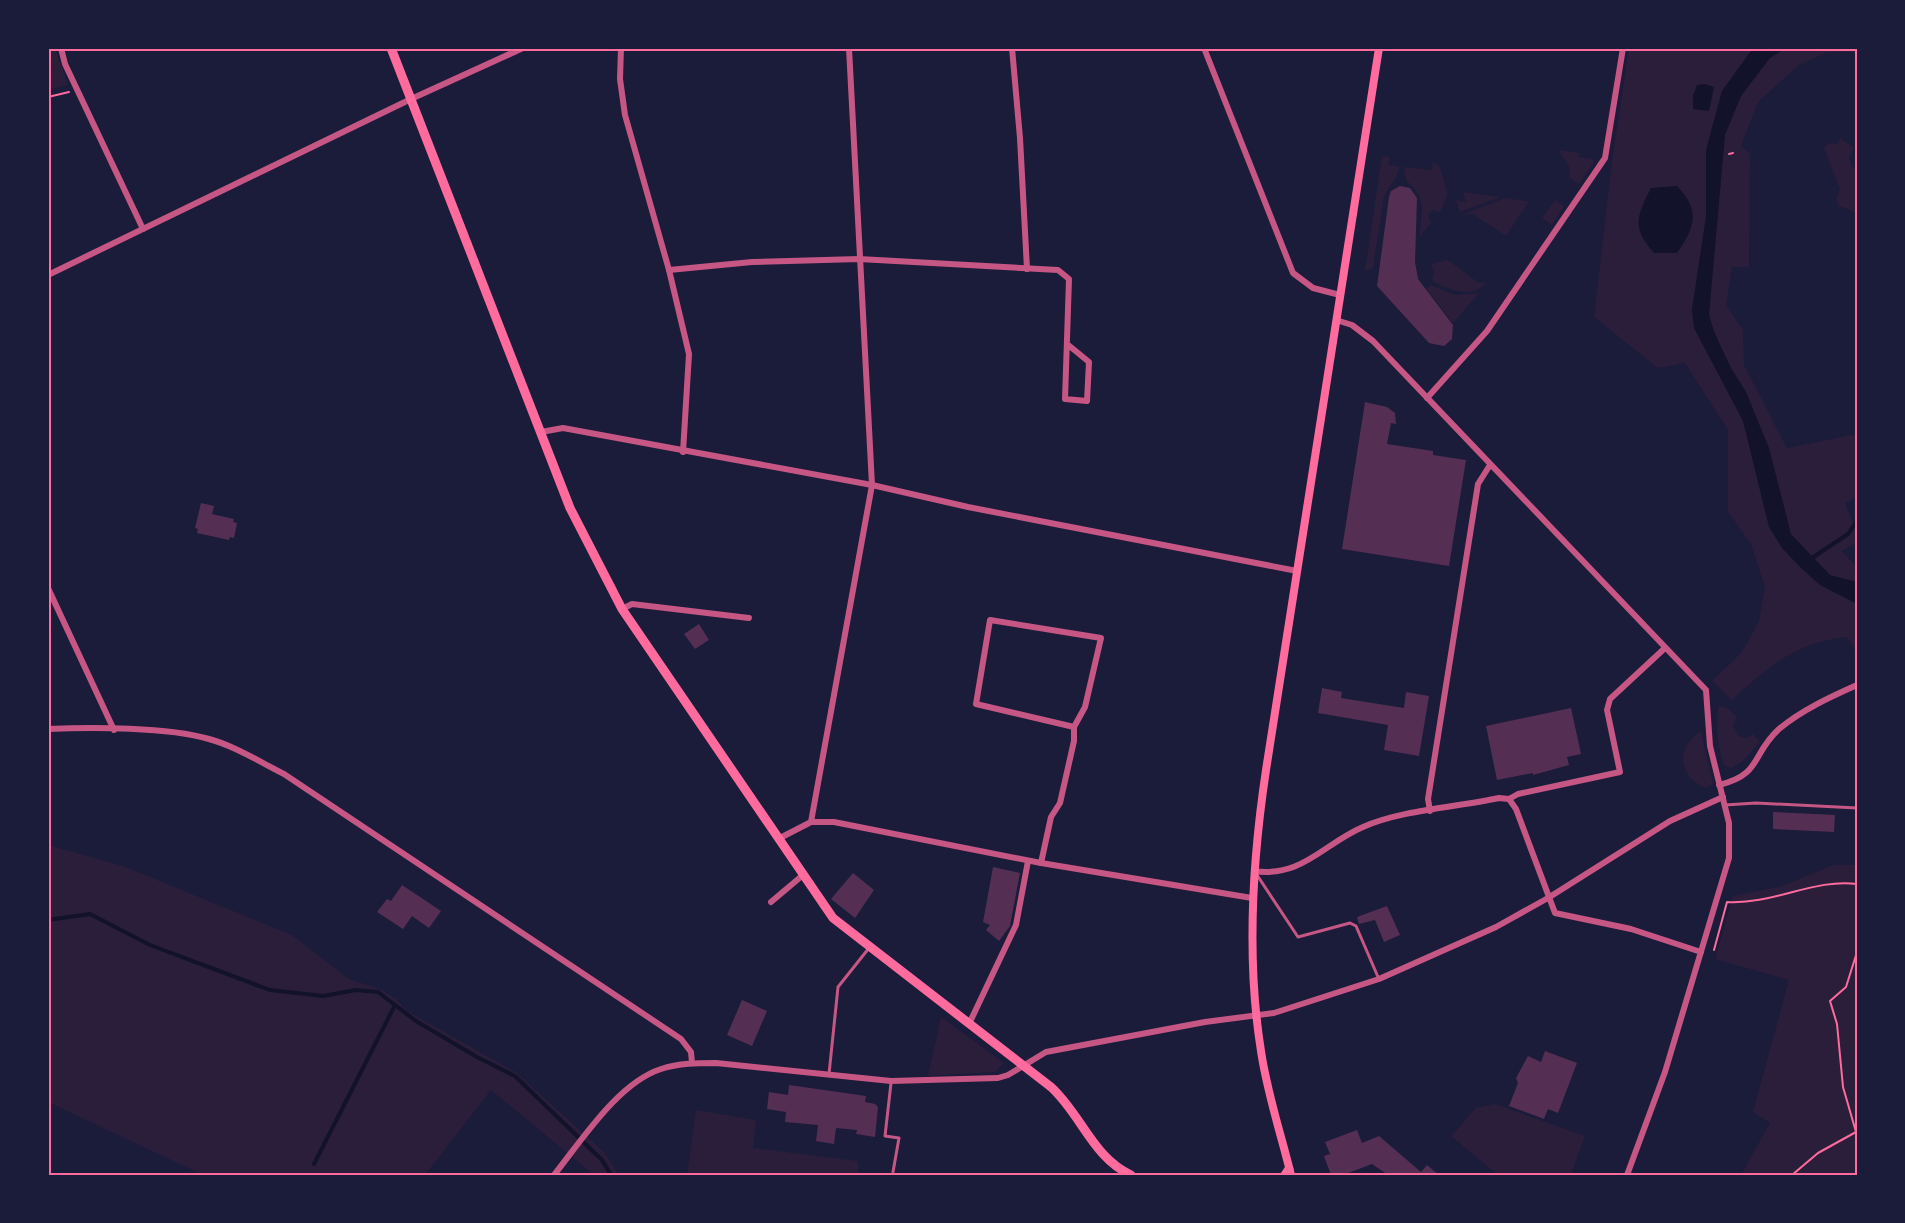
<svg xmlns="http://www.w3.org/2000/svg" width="1905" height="1223" viewBox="0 0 1905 1223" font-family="Montserrat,sans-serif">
<rect width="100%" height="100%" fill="#1b1b3a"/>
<!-- green -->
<g fill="#2a1e3b">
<polygon points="48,48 55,48 68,85 48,90"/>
<path d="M1629 48H1857V52H1828L1799 65 1758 102 1741 146 1750 154 1749 267H1732L1726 305 1743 330 1744 365 1787 448 1857 434V497L1845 503 1857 531V543L1841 551 1857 567V653L1847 637C1797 642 1767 667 1732 700L1712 681 1742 652 1759 621 1765 587 1751 544 1728 512V430L1685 363 1658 368 1594 317 1612 161Z"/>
<polygon points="1840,138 1854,148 1849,158 1855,170 1857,213 1839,206 1836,199 1840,189 1824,148 1829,143 1837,144"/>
<polygon points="1558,150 1579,153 1579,157 1593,159 1594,162 1579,184 1570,178 1569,166"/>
<path d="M1382 156 1389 157V165L1399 166C1398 180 1389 184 1384 197L1373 268 1365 271Z"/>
<path d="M1433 162 1440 167 1448 195 1440 212 1432 210 1428 216 1431 223 1420 236C1421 207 1428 201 1406 180L1404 167 1432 170Z"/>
<polygon points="1463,192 1500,197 1460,212 1456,200 1466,202"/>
<polygon points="1505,198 1529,201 1506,236 1473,214 1461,215"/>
<polygon points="1555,200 1564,206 1552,225 1542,218"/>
<path d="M1448 260 1479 283 1486 282C1475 300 1446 289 1432 281L1434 273 1431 264Z"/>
<polygon points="1431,285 1455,295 1479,293 1453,323 1426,288"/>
<path d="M1718 706 1728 708 1737 717 1733 726 1739 736 1746 738 1753 734 1760 742 1742 762 1731 768 1724 765C1717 746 1716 727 1718 706Z"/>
<path d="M1701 731 1713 784 1706 788C1677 776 1676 747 1701 731Z"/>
<polygon points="48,845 123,866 292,935 349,979 382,990 396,999 407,1011 517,1073 605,1153 619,1175 594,1175 491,1090 425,1175 203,1175 48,1102"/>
<polygon points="1833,865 1857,865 1857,1175 1741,1175 1770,1123 1753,1112 1789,980 1715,959 1733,896 1782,886"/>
<polygon points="941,1017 1004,1063 995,1072 928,1076"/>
<polygon points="1495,1104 1585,1136 1571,1175 1498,1175 1451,1136 1476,1108"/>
<polygon points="696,1110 756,1120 753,1148 858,1161 859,1175 687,1175"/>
</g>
<!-- water -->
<g fill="#12122b">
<polygon points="1753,48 1786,48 1770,58 1741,96 1725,135 1709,315 1715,334 1731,368 1746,392 1769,448 1791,534 1830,575 1857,582 1857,604 1820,585 1801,568 1782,548 1769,527 1743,421 1694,328 1692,309 1706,216 1706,150 1722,91"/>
<polygon points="1705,84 1714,87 1709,111 1693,109 1693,96 1697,85"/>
<path d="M1677 186C1700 210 1696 226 1677 253H1654C1632 228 1636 217 1651 188Z"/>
</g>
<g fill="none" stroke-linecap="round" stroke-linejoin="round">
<!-- stream -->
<g stroke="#12122b" stroke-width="4">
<polyline points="1812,558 1848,534 1857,521"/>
<polyline points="48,920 90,914 150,945 270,990 323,996 356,990 378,992 416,1021 477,1057 515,1076 602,1160 611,1175"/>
<polyline points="314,1164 395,1005"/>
</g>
</g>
<!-- building -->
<g fill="#542f53">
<polygon points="1400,186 1410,188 1417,198 1415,262 1418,279 1453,325 1452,339 1444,346 1429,343 1377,286 1389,197 1391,191"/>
<polygon points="1365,402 1387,407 1395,413 1396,424 1391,423 1387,444 1433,451 1433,455 1466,460 1449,566 1342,549"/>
<polygon points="201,503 214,506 212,514 234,519 233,522 237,523 234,538 230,537 229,540 197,533 198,529 195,528"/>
<polygon points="699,624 709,640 695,649 684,634"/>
<polygon points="1322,688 1342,692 1341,698 1404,708 1406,692 1429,696 1419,756 1384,750 1388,725 1318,713"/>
<polygon points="1571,708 1581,754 1567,757 1569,765 1533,775 1533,773 1497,780 1486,726"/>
<polygon points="1773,812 1835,815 1834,832 1773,829"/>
<polygon points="993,867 1020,873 1010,926 999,941 986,930 990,925 983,922"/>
<polygon points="853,873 874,890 855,918 831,899"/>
<polygon points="402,885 441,911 429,928 412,916 403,929 377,912 387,899 391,901"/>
<polygon points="1387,906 1400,935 1384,942 1375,920 1359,924 1357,917"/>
<polygon points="742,1000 767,1011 752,1046 727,1035"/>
<polygon points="1545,1051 1577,1063 1558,1113 1548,1109 1544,1119 1509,1106 1518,1083 1516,1078 1528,1056 1541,1062"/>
<polygon points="789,1085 866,1096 865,1102 875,1104 878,1107 875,1137 856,1134 857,1130 836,1128 834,1144 816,1141 818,1125 785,1122 786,1112 767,1109 769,1092 788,1095"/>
<polygon points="1357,1130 1362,1143 1379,1136 1421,1172 1427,1165 1439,1175 1388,1175 1372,1164 1343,1175 1331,1175 1324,1156 1330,1154 1325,1142"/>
</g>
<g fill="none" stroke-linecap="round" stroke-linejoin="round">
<!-- path -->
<g stroke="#ff6b9d" stroke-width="2">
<polyline points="48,97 69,92"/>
<polyline points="1729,154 1733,153"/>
<path d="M1714 950 1727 902C1772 905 1815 878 1857 884"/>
<polyline points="1792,1175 1818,1153 1856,1132 1843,1087 1837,1024 1830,1001 1846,987 1857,952"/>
</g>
<!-- service -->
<g stroke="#c65784" stroke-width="3">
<polyline points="1725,805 1756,803 1857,808"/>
<polyline points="1257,875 1298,937 1350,923 1356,926 1378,977"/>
<polyline points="829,1074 838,987 869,948"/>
<polyline points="891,1083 885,1136 899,1138 893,1172"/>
</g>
<!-- minor -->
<g stroke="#c65784" stroke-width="6">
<polyline points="61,48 65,64 143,229"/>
<polyline points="621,48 620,79 625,115 669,270 689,354 683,452"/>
<polyline points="1012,48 1020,138 1027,269"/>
<polyline points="1204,48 1293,273 1313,288 1340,295"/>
<polyline points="669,270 752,262 859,259 1058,270 1069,279 1065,399 1087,401 1089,362 1067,344"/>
<polyline points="48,275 411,99 523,48"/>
<polyline points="1336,320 1352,325 1373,341 1706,690 1710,746 1729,823 1729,858 1665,1072 1627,1175"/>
<polyline points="1427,398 1487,331 1605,158 1623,48"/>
<polyline points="541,432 563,428 872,485 968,507 1297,571"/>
<polyline points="48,588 114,730"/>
<polyline points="622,609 632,604 749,618"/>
<path d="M48 729C92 727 168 727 209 739 235 746 260 762 284 774L681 1039 691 1052 692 1063"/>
<path d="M1719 785C1763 774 1751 754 1779 729 1802 710 1830 697 1857 685"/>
<polyline points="1509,799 1516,809 1555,913 1631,929 1701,952"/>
<polyline points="1430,811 1428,799 1478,484 1490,465"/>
<polyline points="811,822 872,485 849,48"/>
<polyline points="778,839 811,822 834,822 1041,863 1252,898"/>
<polyline points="1041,863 1051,817 1060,803 1074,741 1074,727 1085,707 1101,638 990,620 976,704 1074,727"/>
<path d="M1254 871C1302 878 1323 844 1363 827 1401 810 1458 807 1499 798L1509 799 1518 794 1620 772 1607 710 1610 699 1665 648"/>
<polyline points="771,902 803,875"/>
<polyline points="969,1024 1016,925 1028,861"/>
<path d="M554 1175C582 1140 618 1083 661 1069 679 1063 698 1063 716 1063L891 1081 998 1078 1008 1075 1046 1052 1205 1022 1274 1013 1379 979 1496 927 1548 898 1670 821 1723 797"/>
</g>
<!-- secondary -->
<path stroke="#ff6b9d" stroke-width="8" d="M1291 1175C1281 1134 1267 1093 1261 1051 1246 958 1252 863 1266 770L1379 48"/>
<!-- primary -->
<g stroke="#ff6b9d" stroke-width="9">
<path d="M391 48 570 508 622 609 833 918 1051 1087C1081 1114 1093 1158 1131 1175"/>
<polyline points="1285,1175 1289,1169"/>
</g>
</g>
<!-- border -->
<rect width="1905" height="1223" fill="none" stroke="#1b1b3a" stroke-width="99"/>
<rect x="50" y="50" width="1806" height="1124" fill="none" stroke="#ff6b9d" stroke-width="2"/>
</svg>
